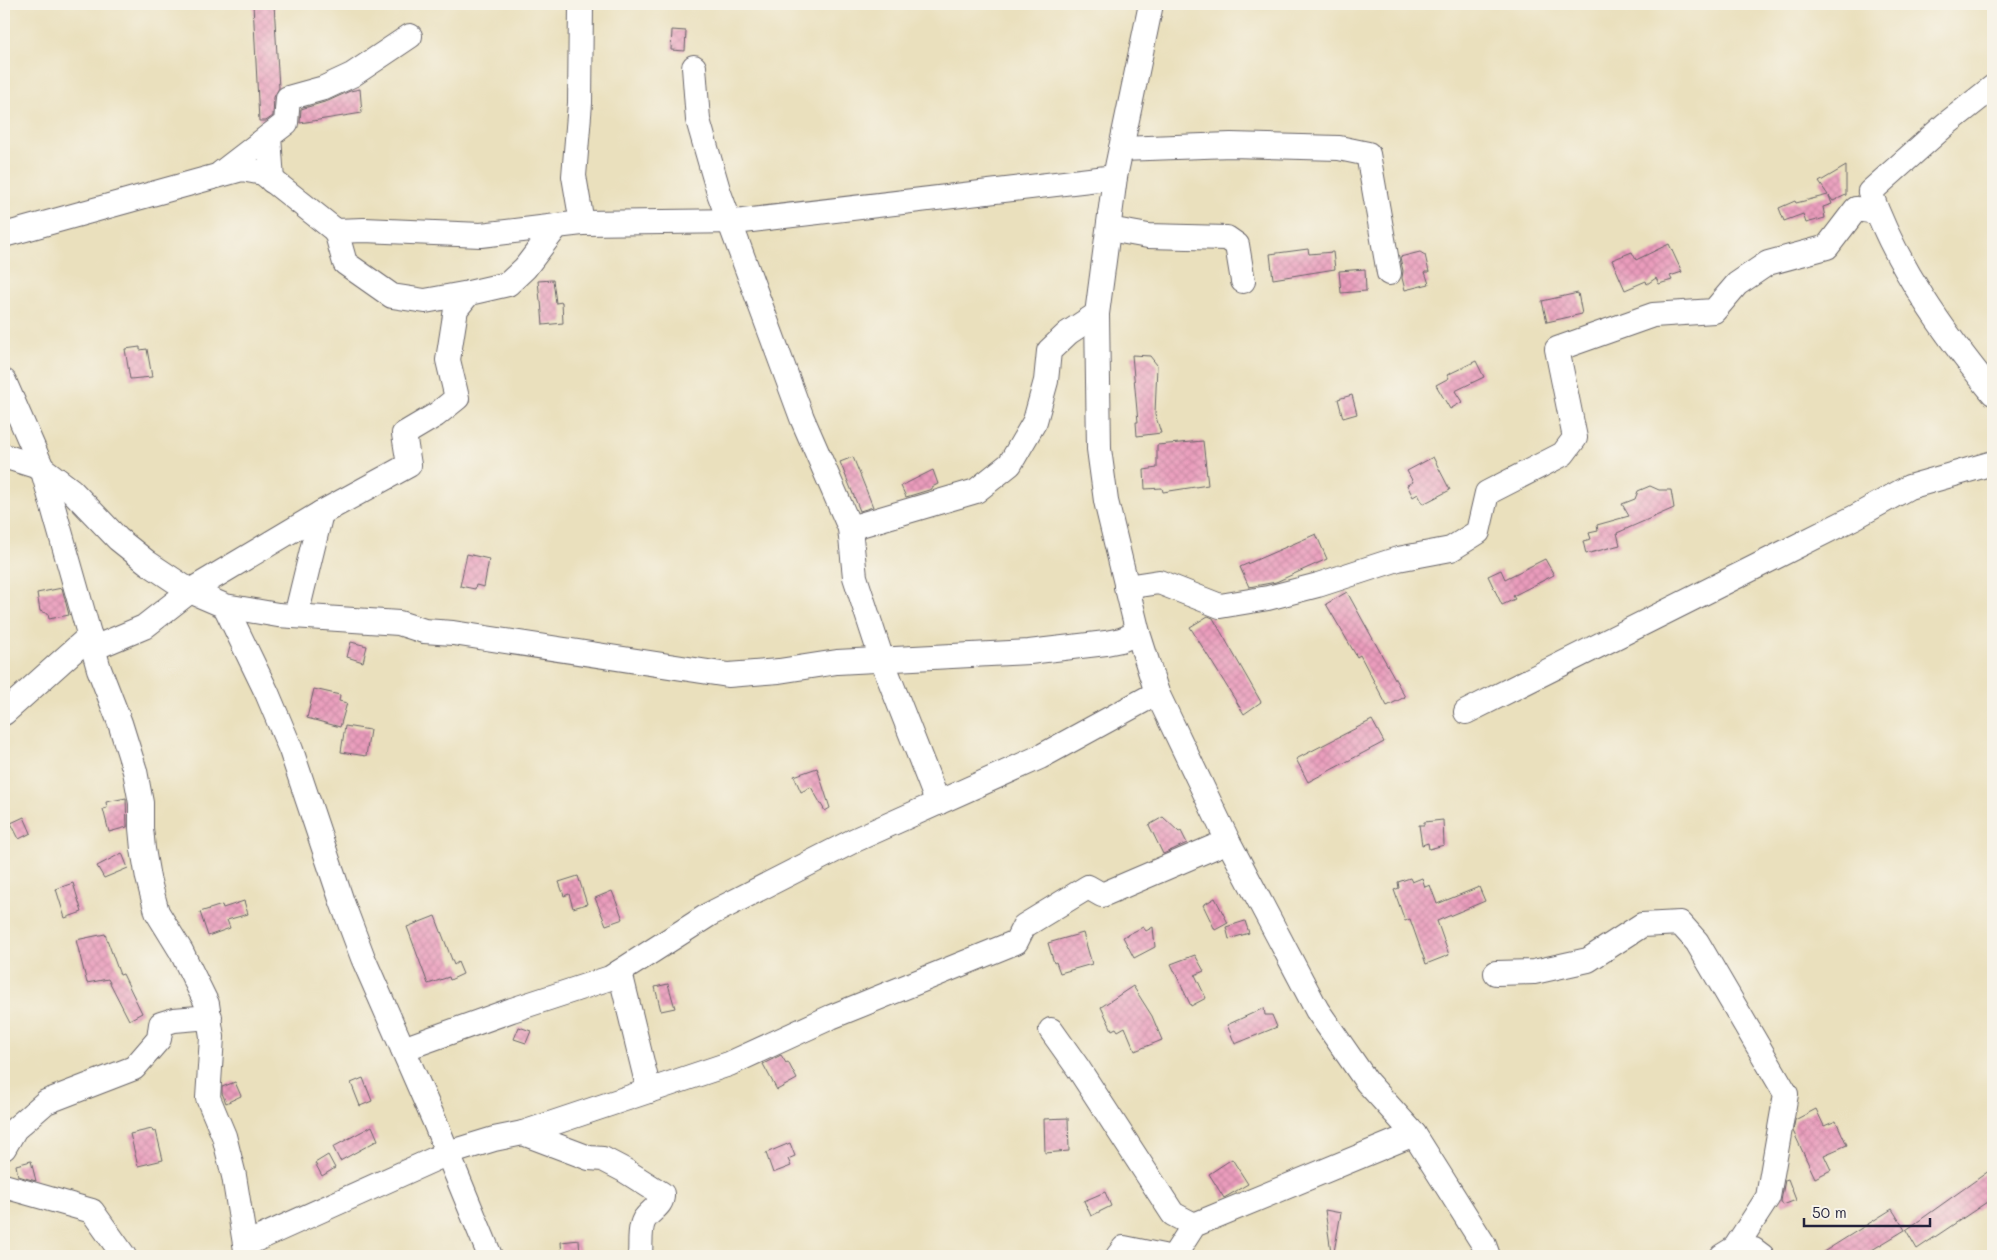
<svg xmlns="http://www.w3.org/2000/svg" width="1997" height="1260" viewBox="0 0 1997 1260" font-family="Mali,sans-serif">
<defs>
<pattern id="building-cross-hatch" width="8" height="8" patternUnits="userSpaceOnUse" patternTransform="scale(1.25)"><rect width="8" height="8" fill="#ea9cbc"/><path d="M0 0l8 8M0 8l8-8" fill="none" stroke="#c886a2"/></pattern>
</defs>
<rect width="100%" height="100%" fill="#f7f3e8"/>
<filter id="ink" filterUnits="userSpaceOnUse"><feTurbulence type="fractalNoise" baseFrequency=".02" numOctaves="2"/><feDisplacementMap in="SourceGraphic" scale="10" xChannelSelector="R" yChannelSelector="G"/><feConvolveMatrix kernelMatrix="1 2 1 2 8 2 1 2 1" color-interpolation-filters="sRGB"/></filter>
<filter id="wash" filterUnits="userSpaceOnUse"><feTurbulence type="fractalNoise" baseFrequency=".0096" numOctaves="4" result="noise"/><feDisplacementMap in="SourceGraphic" scale="20" xChannelSelector="R" yChannelSelector="G"/><feGaussianBlur stdDeviation="1.12" result="paint"/><feColorMatrix in="noise" values="0 0 0 0 0 0 0 0 0 0 0 0 0 0 0 0 0 1.4 0 .05"/><feComposite in="paint" operator="in"/></filter>
<g filter="url(#wash)">
<rect width="100%" height="100%" fill="#eae0bd"/>
<g id="blocks">
<!-- building -->
<g fill="url(#building-cross-hatch)">
<polygon points="253,4 274,4 279,88 274,97 273,116 266,121 259,121"/>
<polygon points="672,30 686,31 685,51 671,50"/>
<polygon points="360,89 362,113 300,123 301,109 328,101 350,91"/>
<polygon points="1846,166 1846,195 1833,201 1829,196 1832,204 1823,207 1825,218 1806,223 1803,214 1784,221 1779,208 1795,201 1796,203 1828,195 1819,182"/>
<polygon points="1669,244 1682,272 1670,276 1672,280 1659,284 1656,278 1647,284 1646,281 1625,290 1612,260 1632,252 1636,260"/>
<polygon points="1308,249 1309,254 1333,252 1335,269 1273,279 1270,254"/>
<polygon points="1420,252 1425,255 1429,272 1425,272 1429,284 1405,290 1402,278 1403,271 1400,257"/>
<polygon points="1365,269 1366,291 1341,293 1339,271"/>
<polygon points="553,280 556,303 562,302 563,323 543,325 541,301 540,301 538,281"/>
<polygon points="1578,293 1582,314 1547,322 1542,301"/>
<polygon points="140,347 140,350 147,349 152,377 130,379 125,349"/>
<polygon points="1132,355 1150,356 1157,365 1155,414 1161,433 1137,436 1136,422 1138,422"/>
<polygon points="1476,361 1484,377 1455,391 1462,402 1450,409 1436,385 1449,378 1447,375"/>
<polygon points="1352,395 1357,414 1343,418 1338,399"/>
<polygon points="1203,441 1208,485 1163,492 1162,488 1145,489 1144,470 1157,468 1157,445"/>
<polygon points="853,457 873,507 860,511 840,462"/>
<polygon points="1433,457 1450,490 1423,504 1418,494 1413,497 1407,485 1413,482 1407,471"/>
<polygon points="933,470 938,484 932,487 932,489 906,497 901,486"/>
<polygon points="1650,486 1659,490 1671,490 1674,508 1617,533 1620,545 1586,554 1583,541 1591,539 1589,533 1598,531 1597,525 1629,516 1622,504 1635,499 1638,491"/>
<polygon points="1316,534 1327,559 1276,582 1249,587 1240,567"/>
<polygon points="467,554 489,559 484,587 476,585 475,589 460,586"/>
<polygon points="1545,559 1554,575 1513,596 1515,599 1502,605 1488,576 1501,570 1505,579"/>
<polygon points="62,588 69,615 49,619 48,614 40,611 37,593"/>
<polygon points="1347,592 1405,697 1387,706 1360,655 1357,657 1326,604"/>
<polygon points="1208,616 1213,618 1261,702 1244,714 1190,627"/>
<polygon points="351,642 367,646 363,662 347,657"/>
<polygon points="314,689 340,695 339,701 347,703 340,727 307,718"/>
<polygon points="1372,720 1384,742 1308,782 1296,759"/>
<polygon points="345,726 370,730 366,756 341,752"/>
<polygon points="817,768 830,808 825,811 811,787 801,792 794,776"/>
<polygon points="126,798 127,827 109,832 103,809 107,808 106,802"/>
<polygon points="24,817 31,833 19,839 11,823"/>
<polygon points="1163,817 1179,832 1181,831 1187,843 1163,854 1149,825"/>
<polygon points="1443,820 1444,845 1429,849 1428,843 1422,845 1419,825 1424,825 1424,822"/>
<polygon points="122,853 128,868 104,878 97,866"/>
<polygon points="578,876 587,904 573,908 569,894 564,896 559,882"/>
<polygon points="1410,878 1412,882 1422,878 1425,887 1430,885 1437,904 1479,887 1485,901 1437,921 1449,955 1426,964 1410,919 1405,921 1394,890 1399,888 1398,882"/>
<polygon points="73,883 82,912 65,918 56,889"/>
<polygon points="612,891 623,919 606,925 595,898"/>
<polygon points="1215,898 1228,923 1215,930 1203,905"/>
<polygon points="244,901 248,914 227,920 230,928 208,936 200,912 222,905 223,908"/>
<polygon points="435,916 454,965 458,962 463,974 450,980 449,977 428,984 407,927"/>
<polygon points="1245,921 1249,933 1229,939 1226,927"/>
<polygon points="1143,927 1146,931 1153,927 1155,947 1134,958 1123,937"/>
<polygon points="1083,933 1092,964 1060,973 1056,962 1054,963 1048,943"/>
<polygon points="105,934 120,975 123,974 142,1013 129,1020 108,979 87,983 76,940"/>
<polygon points="1195,955 1204,971 1195,975 1206,998 1191,1006 1171,964"/>
<polygon points="668,984 675,1008 661,1011 655,987"/>
<polygon points="1133,986 1152,1016 1162,1040 1135,1051 1125,1027 1118,1031 1116,1028 1112,1030 1101,1007"/>
<polygon points="1264,1008 1265,1015 1272,1015 1277,1027 1235,1044 1227,1025"/>
<polygon points="519,1027 531,1031 526,1043 514,1039"/>
<polygon points="781,1055 786,1063 788,1062 797,1079 777,1090 763,1064"/>
<polygon points="363,1078 372,1101 360,1106 351,1083"/>
<polygon points="235,1082 241,1096 226,1103 222,1093 222,1087"/>
<polygon points="1816,1109 1824,1126 1836,1121 1847,1145 1824,1155 1831,1170 1815,1178 1793,1131 1795,1120"/>
<polygon points="1068,1118 1069,1151 1045,1153 1044,1119"/>
<polygon points="372,1126 378,1140 340,1161 333,1147"/>
<polygon points="152,1129 153,1132 156,1131 163,1160 138,1166 130,1134"/>
<polygon points="790,1143 795,1156 788,1159 791,1166 773,1173 766,1153"/>
<polygon points="328,1155 335,1168 322,1176 315,1163"/>
<polygon points="1232,1159 1248,1184 1224,1198 1209,1174"/>
<polygon points="31,1161 36,1181 18,1176 16,1165"/>
<polygon points="1993,1168 1993,1198 1917,1249 1906,1230"/>
<polygon points="1788,1179 1796,1200 1783,1205 1781,1201 1785,1180"/>
<polygon points="1105,1192 1111,1206 1091,1216 1084,1201"/>
<polygon points="1892,1209 1905,1230 1862,1256 1817,1256"/>
<polygon points="1325,1210 1341,1213 1334,1252 1331,1252"/>
<polygon points="579,1240 580,1256 562,1256 561,1242"/>
</g>
</g>
</g>
<g filter="url(#ink)">
<use href="#blocks" fill-opacity="0" stroke="#686468" stroke-width="1"/>
<g fill="none" stroke-linecap="round" stroke-linejoin="round">
<!-- minor casing -->
<g stroke="#686468" stroke-width="26">
<g id="minor">
<polyline points="581,4 580,103 574,176 582,223"/>
<polyline points="1151,4 1115,177 1097,314 1099,449 1106,501 1138,633 1157,693 1228,841 1317,1010 1367,1082 1414,1134 1484,1245 1488,1256"/>
<polyline points="694,67 698,120 719,193 802,418 850,528 855,577 882,660 938,803"/>
<path d="M1993 87 1945 125 1870 192C1896 266 1944 333 1993 393"/>
<polyline points="1121,149 1231,145 1339,148 1368,154 1389,273"/>
<polyline points="221,173 269,136"/>
<polyline points="272,181 269,136 286,123 288,98 324,88 352,75 410,36"/>
<polyline points="1109,229 1148,236 1227,238 1237,245 1243,281"/>
<polyline points="336,231 345,263 392,296 425,301 469,293"/>
<polyline points="4,235 242,169 263,173 336,231 364,230 481,235 582,223 743,221 1115,177"/>
<polyline points="4,381 42,468 99,669 120,723 135,771 141,803 141,828 143,849 148,878 157,912 181,951 207,1004 212,1037 208,1098 224,1136 234,1176 247,1256"/>
<polyline points="4,456 42,468 71,490 118,539 148,563 190,591 225,606 278,615 399,623 424,631 453,633 728,675 779,671 837,662 1029,652 1106,643 1121,640 1138,633"/>
<polyline points="850,528 976,491 1010,464 1035,421 1046,381 1049,351 1068,333 1097,314"/>
<polyline points="1126,587 1159,582 1220,606 1268,598 1318,585 1398,559 1451,549 1478,532 1487,493 1563,454 1575,438 1557,349 1653,315 1714,311 1737,284 1768,263 1827,247 1856,209 1877,212"/>
<polyline points="225,606 267,693 291,750 342,902 363,958 434,1120 490,1256"/>
<polyline points="296,616 321,513"/>
<polyline points="94,648 144,627 190,591 321,513 409,465 404,434 436,415 457,398 448,360 456,309 469,293 508,284 525,268 557,226"/>
<polyline points="1466,712 1855,517 1909,487 1993,463"/>
<polyline points="4,713 90,636"/>
<polyline points="620,972 649,1091"/>
<polyline points="1496,973 1534,972 1588,960 1642,925 1680,923 1697,942 1786,1094 1768,1197 1735,1248 1722,1256"/>
<polyline points="1051,1030 1078,1068 1173,1214 1194,1225"/>
<polyline points="403,1049 512,1010 610,978 710,914 855,840 1040,757 1157,693"/>
<polyline points="523,1133 729,1064 831,1017 1016,942 1024,926 1088,887 1102,895 1228,841"/>
<polyline points="4,1148 15,1129 46,1102 134,1068 159,1039 161,1024 174,1020 210,1017"/>
<polyline points="4,1186 92,1211 124,1256"/>
<path d="M246 1244 448 1153 494 1139 523 1133 589 1158 603 1159 624 1170 662 1194C663 1206 650 1210 644 1220 639 1229 641 1246 640 1256"/>
<polyline points="1735,1248 1754,1250 1762,1256"/>
<polyline points="1118,1256 1124,1248 1163,1256"/>
<polyline points="1174,1256 1194,1225 1414,1134"/>
</g>
</g>
<!-- minor -->
<use href="#minor" stroke="#fff" stroke-width="24"/>
</g>
</g>
<!-- margin -->
<rect width="1997" height="1260" fill="none" stroke="#f7f3e8" stroke-width="20"/>
<!-- scale -->
<path d="M1804 1218v8h126v-8" fill="none" stroke="#22223b" stroke-width="2.5"/>
<text x="1812" y="1218" font-size="15" fill="#22223b" stroke="#f7f3e8" stroke-width="4" paint-order="stroke">50 m</text>
</svg>
